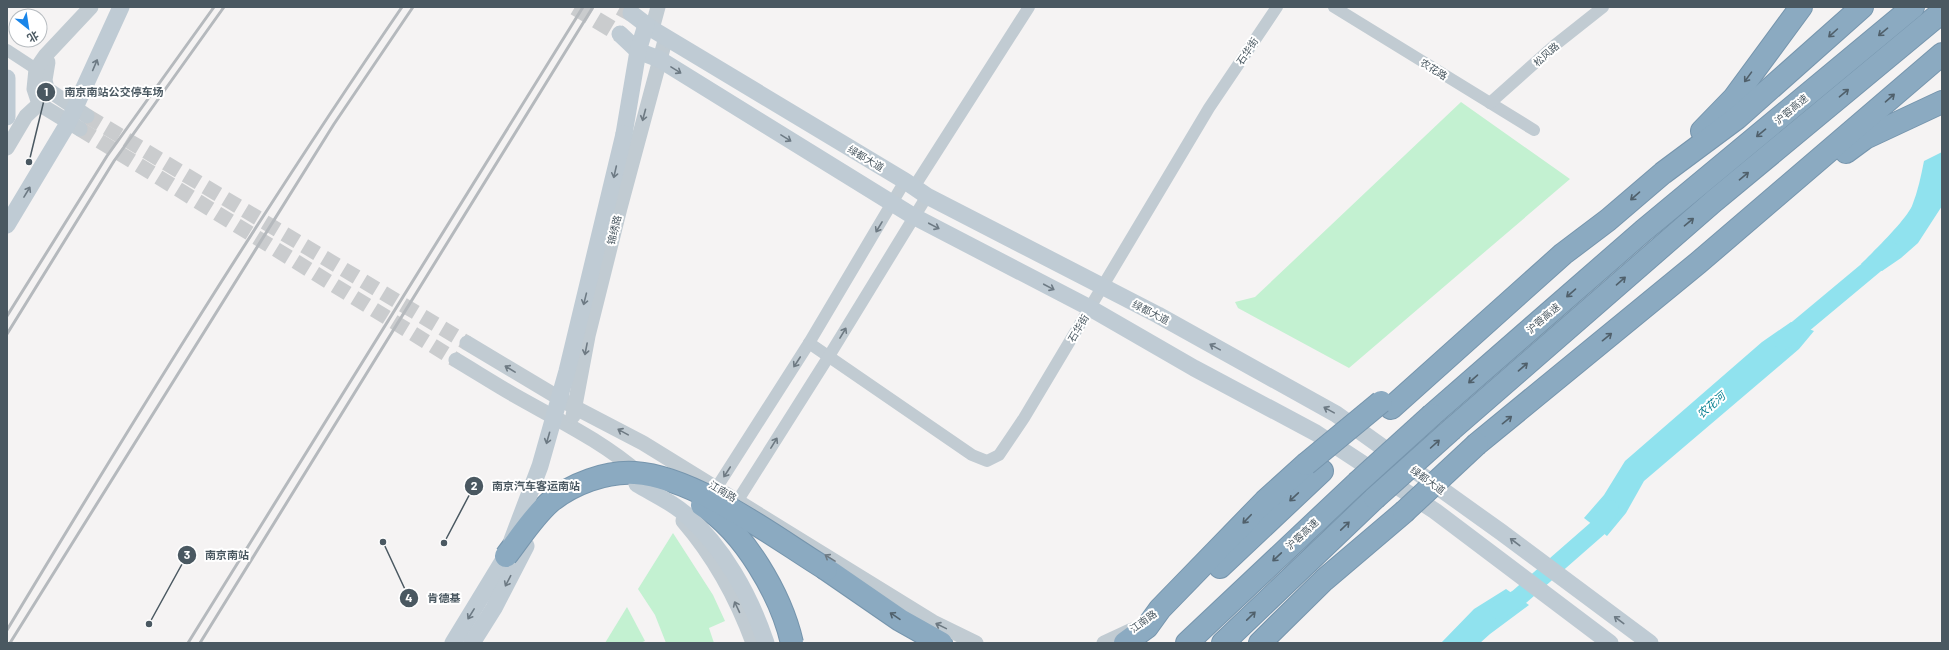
<svg xmlns="http://www.w3.org/2000/svg" width="1949" height="650" viewBox="0 0 1949 650" font-family="Barlow,'Noto Sans SC',sans-serif">
<rect width="100%" height="100%" fill="#f5f3f3"/>
<!-- green -->
<g fill="#c3f1d1">
<polygon points="1461,102 1570,179 1349,368 1238,308 1235,302 1255,297"/>
<polygon points="673,533 713,595 725,621 709,628 714,643 666,643 655,615 638,589"/>
<polygon points="627,607 645,641 640,643 605,643"/>
</g>
<!-- water -->
<g fill="#90e2ee">
<path d="M1942 152V206L1918 243 1901 258 1882 271 1861 264C1874 251 1905 221 1912 206 1918 191 1921 176 1924 161Z"/>
<polygon points="1791,322 1814,331 1799,349 1644,481 1626,513 1607,536 1584,518 1604,495 1625,461 1762,342"/>
<polygon points="1506,589 1529,605 1490,634 1480,643 1441,643 1474,609"/>
</g>
<g fill="none" stroke-linecap="round" stroke-linejoin="round">
<!-- river -->
<g stroke="#90e2ee" stroke-width="18">
<polyline points="1783,341 1891,251"/>
<polyline points="1498,610 1518,598 1598,528 1610,509"/>
</g>
<!-- tertiary-tunnel -->
<g stroke="#caccce" stroke-width="15" stroke-dasharray="15 8" stroke-linecap="butt">
<polyline points="87,116 467,343"/>
<polyline points="80,129 456,360"/>
</g>
<!-- secondary-tunnel -->
<g stroke="#caccce" stroke-width="17" stroke-dasharray="17 8" stroke-linecap="butt">
<polyline points="575,7 620,34"/>
<polyline points="620,7 631,13"/>
</g>
<!-- motorway casing -->
<g stroke="#7695ad" stroke-width="24">
<g id="motorway">
<polyline points="1702,131 1734,98 1801,7"/>
<polyline points="1846,152 1865,138 1942,102"/>
<polyline points="1391,408 1563,254 1608,220 1663,173 1737,118 1862,7"/>
<polyline points="1432,415 1643,231 1913,7"/>
<polyline points="1452,429 1714,201 1942,12"/>
<polyline points="1477,444 1698,263 1942,54"/>
<polyline points="1220,567 1322,471"/>
<polyline points="826,569 900,620 941,643"/>
<polyline points="1125,643 1147,627 1160,609 1265,501 1306,464"/>
<polyline points="1187,643 1357,483"/>
<polyline points="1223,643 1375,498"/>
<polyline points="1260,643 1324,580 1404,512"/>
</g>
</g>
<!-- minor -->
<g stroke="#c1cbd2" stroke-width="12">
<polyline points="1334,7 1534,130"/>
<polyline points="7,50 36,69 46,69"/>
<polyline points="1490,103 1555,45 1603,7"/>
<polyline points="914,187 1029,7"/>
<polyline points="809,343 972,455 987,461 999,455 1024,418 1209,108 1277,7"/>
<polyline points="717,487 809,343 905,181"/>
<polyline points="738,500 829,356 927,196"/>
</g>
<!-- tertiary -->
<g stroke="#c1cbd2" stroke-width="15">
<polyline points="652,29 658,7"/>
<polyline points="48,62 45,80 47,89 87,116"/>
<polyline points="80,129 39,104 34,89 36,69 45,56 91,7"/>
<polyline points="7,148 26,116 39,104 43,96"/>
<polyline points="467,343 574,407 643,443 933,622 976,643"/>
<path d="M456 360C476 372 495 384 514 395 558 420 604 442 641 475"/>
<polyline points="573,416 588,336 620,208 666,37"/>
<path d="M683 521C714 557 737 599 753 643"/>
<polyline points="1104,643 1132,630"/>
</g>
<!-- secondary -->
<g stroke="#bfcbd4" stroke-width="17">
<polyline points="631,13 652,29 905,181 927,196 1158,315 1336,414 1501,532 1650,643"/>
<polyline points="620,34 638,51 659,59 913,216 1090,308 1194,368 1316,433 1435,511 1610,643"/>
<polyline points="624,134 638,51 646,25"/>
<polyline points="453,643 506,556"/>
<polyline points="472,643 494,608 526,546"/>
</g>
<!-- motorway -->
<use href="#motorway" stroke="#8baac1" stroke-width="22"/>
<!-- rail -->
<g stroke="#b5b9bd" stroke-width="3">
<polyline points="7,316 107,156 214,7"/>
<polyline points="7,334 114,161 224,7"/>
<path d="M7 630C134 419 263 210 402 7"/>
<polyline points="10,643 334,124 413,7"/>
<polyline points="188,643 583,7"/>
<polyline points="200,643 593,7"/>
</g>
<!-- motorway-bridge casing -->
<g stroke="#7695ad" stroke-width="24" stroke-linecap="butt">
<g id="motorway-bridge">
<polyline points="1306,464 1381,402"/>
<polyline points="1357,483 1432,415"/>
<polyline points="1375,498 1452,429"/>
<path d="M702 505C744 531 781 595 792 643"/>
<polyline points="1404,512 1477,444"/>
<path d="M506 556C520 538 533 517 550 502 572 484 606 471 635 473 696 477 774 537 826 569"/>
</g>
</g>
<!-- secondary-bridge -->
<g stroke="#bfcbd4" stroke-width="17">
<polyline points="7,78 7,117"/>
<polyline points="7,225 67,125 121,7"/>
<path d="M637 484C652 493 670 501 684 513 723 546 750 595 766 643"/>
<polyline points="512,540 540,466 567,371 624,134"/>
</g>
<!-- motorway-bridge -->
<use href="#motorway-bridge" stroke="#8baac1" stroke-width="22"/>
</g>
<!-- one-way arrows -->
<defs><path id="oneway-shaft" d="M-6 0H5M1.5-3L5.5 0L1.5 3" fill="none" stroke-width="1.6" stroke-linecap="round" stroke-linejoin="round"/></defs>
<g stroke="#50606b">
<use href="#oneway-shaft" transform="translate(1883 32) rotate(140)"/>
<use href="#oneway-shaft" transform="translate(1833 33) rotate(138)"/>
<use href="#oneway-shaft" transform="translate(1748 77) rotate(126)"/>
<use href="#oneway-shaft" transform="translate(1844 93) rotate(-40)"/>
<use href="#oneway-shaft" transform="translate(1890 98) rotate(-41)"/>
<use href="#oneway-shaft" transform="translate(1761 133) rotate(140)"/>
<use href="#oneway-shaft" transform="translate(1744 176) rotate(-40)"/>
<use href="#oneway-shaft" transform="translate(1635 196) rotate(139)"/>
<use href="#oneway-shaft" transform="translate(1689 222) rotate(-40)"/>
<use href="#oneway-shaft" transform="translate(1621 281) rotate(-41)"/>
<use href="#oneway-shaft" transform="translate(1571 293) rotate(139)"/>
<use href="#oneway-shaft" transform="translate(1607 337) rotate(-39)"/>
<use href="#oneway-shaft" transform="translate(1523 367) rotate(-41)"/>
<use href="#oneway-shaft" transform="translate(1473 379) rotate(139)"/>
<use href="#oneway-shaft" transform="translate(1507 420) rotate(-39)"/>
<use href="#oneway-shaft" transform="translate(1435 444) rotate(-42)"/>
<use href="#oneway-shaft" transform="translate(1294 497) rotate(137)"/>
<use href="#oneway-shaft" transform="translate(1247 519) rotate(134)"/>
<use href="#oneway-shaft" transform="translate(1345 526) rotate(-44)"/>
<use href="#oneway-shaft" transform="translate(1277 557) rotate(137)"/>
<use href="#oneway-shaft" transform="translate(895 616) rotate(-146)"/>
<use href="#oneway-shaft" transform="translate(1251 616) rotate(-44)"/>
</g>
<g stroke="#6d7a84">
<use href="#oneway-shaft" transform="translate(95 65) rotate(-67)"/>
<use href="#oneway-shaft" transform="translate(676 70) rotate(32)"/>
<use href="#oneway-shaft" transform="translate(786 138) rotate(32)"/>
<use href="#oneway-shaft" transform="translate(615 172) rotate(103)"/>
<use href="#oneway-shaft" transform="translate(27 192) rotate(-59)"/>
<use href="#oneway-shaft" transform="translate(934 226) rotate(28)"/>
<use href="#oneway-shaft" transform="translate(1049 287) rotate(28)"/>
<use href="#oneway-shaft" transform="translate(585 299) rotate(104)"/>
<use href="#oneway-shaft" transform="translate(1215 347) rotate(-151)"/>
<use href="#oneway-shaft" transform="translate(1329 410) rotate(-151)"/>
<use href="#oneway-shaft" transform="translate(548 438) rotate(106)"/>
<use href="#oneway-shaft" transform="translate(1515 542) rotate(-143)"/>
<use href="#oneway-shaft" transform="translate(508 581) rotate(117)"/>
<use href="#oneway-shaft" transform="translate(471 614) rotate(122)"/>
<use href="#oneway-shaft" transform="translate(1619 620) rotate(-143)"/>
</g>
<g stroke="#6e7a83">
<use href="#oneway-shaft" transform="translate(644 115) rotate(105)"/>
<use href="#oneway-shaft" transform="translate(879 227) rotate(121)"/>
<use href="#oneway-shaft" transform="translate(843 333) rotate(-59)"/>
<use href="#oneway-shaft" transform="translate(586 349) rotate(101)"/>
<use href="#oneway-shaft" transform="translate(797 362) rotate(123)"/>
<use href="#oneway-shaft" transform="translate(510 369) rotate(-149)"/>
<use href="#oneway-shaft" transform="translate(623 432) rotate(-151)"/>
<use href="#oneway-shaft" transform="translate(774 443) rotate(-58)"/>
<use href="#oneway-shaft" transform="translate(727 472) rotate(123)"/>
<use href="#oneway-shaft" transform="translate(830 558) rotate(-148)"/>
<use href="#oneway-shaft" transform="translate(737 607) rotate(-115)"/>
<use href="#oneway-shaft" transform="translate(941 626) rotate(-154)"/>
</g>
<g text-anchor="middle" stroke-width="4" stroke-linejoin="round" paint-order="stroke">
<!-- street labels -->
<g font-size="10" fill="#4a5861" stroke="#fff">
<text transform="translate(1247 51) rotate(-56)" y="4">石华街</text>
<text transform="translate(1546 54) rotate(-42)" y="4">松风路</text>
<text transform="translate(1434 69) rotate(32)" y="4">农花路</text>
<text transform="translate(1791 109) rotate(-40)" y="4">沪蓉高速</text>
<text transform="translate(866 158) rotate(31)" y="4">绿都大道</text>
<text transform="translate(614 230) rotate(-76)" y="4">锦绣路</text>
<text transform="translate(1151 312) rotate(27)" y="4">绿都大道</text>
<text transform="translate(1543 318) rotate(-41)" y="4">沪蓉高速</text>
<text transform="translate(1078 328) rotate(-59)" y="4">石华街</text>
<text transform="translate(1428 480) rotate(36)" y="4">绿都大道</text>
<text transform="translate(723 491) rotate(31)" y="4">江南路</text>
<text transform="translate(1302 534) rotate(-43)" y="4">沪蓉高速</text>
<text transform="translate(1143 621) rotate(-36)" y="4">江南路</text>
</g>
<!-- water labels -->
<g font-size="11" font-style="italic" fill="#0c8293" stroke="#fff">
<text transform="translate(1711 405) rotate(-41)" y="4">农花河</text>
</g>
</g>
<!-- callouts -->
<path fill="none" stroke="#4a5861" stroke-width="1.5" d="M29 162L46 92M444 543L474 486M149 624L187 555M383 542L409 598"/>
<g fill="#4a5861" stroke="#fff" stroke-width="1.5">
<circle cx="29" cy="162" r="4"/>
<circle cx="444" cy="543" r="4"/>
<circle cx="149" cy="624" r="4"/>
<circle cx="383" cy="542" r="4"/>
<circle cx="46" cy="92" r="10"/>
<circle cx="474" cy="486" r="10"/>
<circle cx="187" cy="555" r="10"/>
<circle cx="409" cy="598" r="10"/>
</g>
<g font-size="12" text-anchor="middle" font-weight="bold" fill="#fff">
<text x="46" y="96">1</text>
<text x="474" y="490">2</text>
<text x="187" y="559">3</text>
<text x="409" y="602">4</text>
</g>
<g font-size="11" text-anchor="middle" font-weight="bold" fill="#4a5861" stroke="#fff" stroke-width="4" stroke-linejoin="round" paint-order="stroke">
<text x="114" y="96">南京南站公交停车场</text>
<text x="536" y="490">南京汽车客运南站</text>
<text x="227" y="559">南京南站</text>
<text x="444" y="602">肯德基</text>
</g>
<!-- border -->
<rect width="1949" height="650" fill="none" stroke="#4a5861" stroke-width="16"/>
<!-- north arrow -->
<g transform="translate(28 28) rotate(150)"><circle r="19" fill="#ffffff" stroke="#b7bcc0"/>
<path d="M0-3L7 15L0 10L-7 15Z" fill="#1985e9"/>
<text y="-6" font-size="11" font-weight="bold" text-anchor="middle" fill="#4a5861">北</text>
</g>
</svg>
